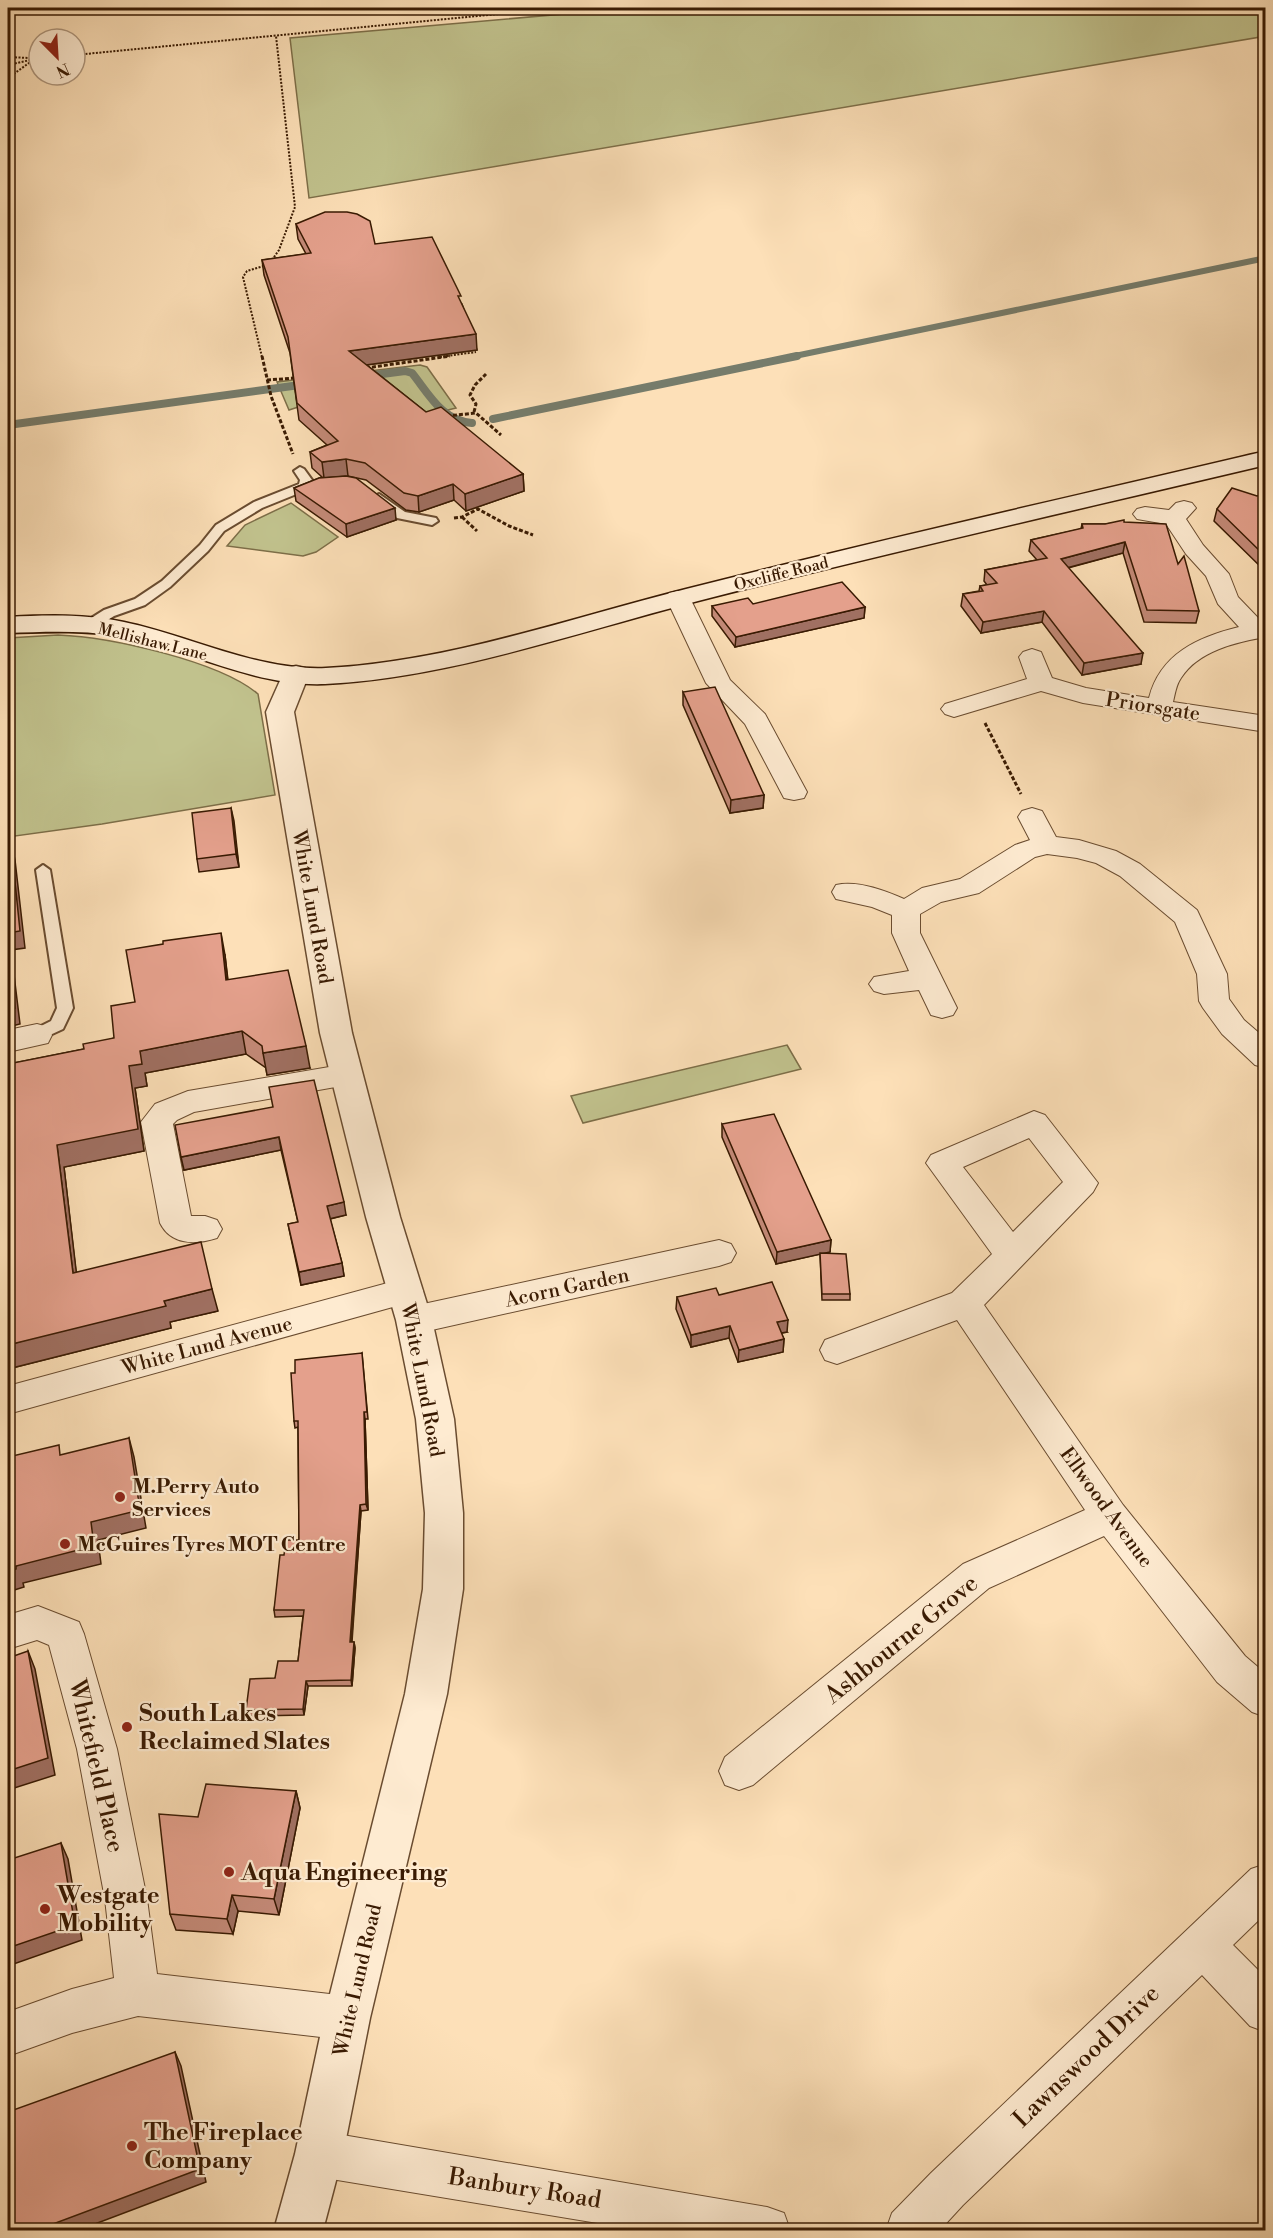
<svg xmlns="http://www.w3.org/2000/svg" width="1273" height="2238" viewBox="0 0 1273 2238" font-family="'Libre Bodoni',serif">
<rect width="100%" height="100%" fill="#fde0b8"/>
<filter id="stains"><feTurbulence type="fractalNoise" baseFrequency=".00333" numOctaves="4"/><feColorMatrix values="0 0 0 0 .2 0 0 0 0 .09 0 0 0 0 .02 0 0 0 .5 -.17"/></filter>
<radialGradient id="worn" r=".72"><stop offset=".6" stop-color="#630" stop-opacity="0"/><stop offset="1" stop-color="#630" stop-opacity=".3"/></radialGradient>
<!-- green -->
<g fill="#c1c28d" stroke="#7d6e48" stroke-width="1.5">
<polygon points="632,8 1265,8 1266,36 309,198 290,38"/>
<polygon points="420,365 427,367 456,408 415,418 372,383 289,410 277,382"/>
<polygon points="291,503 338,537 316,552 303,556 227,546 245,525"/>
<path d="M58 635C110 637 219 661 258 694L275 795 102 824 8 837V638Z"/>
<polygon points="787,1045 801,1069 583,1123 571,1096"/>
</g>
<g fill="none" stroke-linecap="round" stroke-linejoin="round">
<!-- stream-far1 -->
<polyline stroke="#767c6b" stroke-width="6" points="790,357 1266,258"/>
<!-- stream -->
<g stroke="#767c6b" stroke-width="8">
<path d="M367 376 405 371 412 373C429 394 442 421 472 423"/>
<polyline points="493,419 797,356"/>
<polyline points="8,425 307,384"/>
</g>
<!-- service casing -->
<g stroke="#6a4c30" stroke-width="4">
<g id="service">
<polygon points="300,467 304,469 312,480 309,489 262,508 224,531 208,551 170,587 145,605 114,616 95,628 85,628 84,625 85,622 104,610 135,599 162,581 200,545 216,525 254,502 299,484 300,480 294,471"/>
<polygon points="379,494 405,512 436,518 438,521 432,525 397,518 375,501 373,498"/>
<polygon points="43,865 50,870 73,1008 63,1029 37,1041 31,1039 29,1035 31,1031 51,1021 57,1008 36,870"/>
</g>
</g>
<!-- minor casing -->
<g stroke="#6a4c30" stroke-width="2">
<g id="minor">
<path d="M1184 501 1192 503 1196 508 1186 519 1203 545 1229 574 1238 597 1262 622H1266V637C1236 642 1198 651 1181 678 1176 685 1175 694 1173 702L1266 716V732L1083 703 1041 691 954 717 945 714 941 709 945 704 1027 679 1019 657 1023 652 1032 649 1041 652 1052 678 1086 688 1149 698C1160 654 1198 637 1239 627L1218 604 1206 576 1186 554 1166 524 1137 519 1133 514 1137 509 1145 507 1169 510 1176 503Z"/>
<polygon points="678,591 687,593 690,598 730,680 765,714 807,792 804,798 794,800 784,798 745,724 706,683 666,598 669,593"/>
<path d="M1032 808 1042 811 1056 837 1079 840 1116 851 1140 864 1197 910 1227 974 1229 999 1244 1020 1266 1039V1068L1255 1065 1222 1034 1203 1008 1199 1001 1197 974 1175 922 1120 876 1096 863 1077 858 1047 854 1035 857 979 893 941 902 920 914V933L957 1008 953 1015 942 1018 931 1015 919 990 884 994 874 991 869 984 874 977 909 971 892 933V915L872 907 836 899 832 892 836 885C857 880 884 890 904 899L922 888 960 879 1015 845 1030 840 1018 817 1022 811Z"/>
<polygon points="37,1024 48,1027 52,1035 48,1043 8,1052 8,1030"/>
<path d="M347 1064 358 1067 362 1075 358 1083 194 1112 177 1120 173 1124 191 1216H205L217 1220 222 1229 217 1238C195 1245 171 1245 160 1223L141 1122 155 1104 188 1091Z"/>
<path d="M1034 1111 1045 1115 1098 1183 1093 1192 984 1305 1123 1505 1245 1656 1266 1674V1717L1252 1712 1217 1682 1104 1536 989 1588 753 1785 739 1790 725 1785 719 1771 725 1757 963 1564 1085 1510 957 1320 837 1364 825 1360 820 1350 825 1340 952 1293 992 1254 926 1163 931 1155ZM1029 1138 1063 1182 1013 1232 963 1167Z"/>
<polygon points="719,1240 731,1244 736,1253 731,1262 719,1266 414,1334 402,1330 397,1320 402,1310 414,1306"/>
<polygon points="406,1278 418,1282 423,1291 418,1300 8,1414 8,1386"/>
<polygon points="38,1606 79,1622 84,1634 117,1749 147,1899 157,1974 347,1996 363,2002 369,2018 363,2034 347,2040 138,2016 72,2033 8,2056 8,2012 72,1989 114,1978 105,1899 77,1749 49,1645 37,1640 8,1649 8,1615"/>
<polygon points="1266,1864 1266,1913 1233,1945 1266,1978 1266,2032 1250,2026 1202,1975 963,2205 940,2230 886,2230 892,2213 931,2173 1251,1869"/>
<polygon points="319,2131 767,2207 784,2213 790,2230 640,2230 319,2177 303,2170 296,2154 303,2138"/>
</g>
</g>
<!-- tertiary casing -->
<g stroke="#6a4c30" stroke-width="3">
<polygon id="tertiary" points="296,666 305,668 309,674 294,712 352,1033 400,1217 432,1320 454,1419 463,1513 463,1589 447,1694 370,2018 343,2154 323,2230 274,2230 295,2154 324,2018 405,1694 423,1589 425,1513 416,1419 396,1320 366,1217 320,1033 266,712 283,674 287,668"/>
</g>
<!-- secondary casing -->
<g stroke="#391a02" stroke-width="3">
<path id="secondary" d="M1266 451V465C1076 510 886 553 698 601 577 632 450 678 325 684 253 687 187 648 117 636 81 630 44 632 8 633V617C47 615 86 614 124 622 191 636 257 671 326 668 448 662 567 619 686 589 878 540 1072 497 1266 451Z"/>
</g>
<!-- path-far1 -->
<g stroke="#391a02" stroke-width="2" stroke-dasharray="2 1.5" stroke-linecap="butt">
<polyline points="75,55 560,8"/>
<polyline points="8,57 30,58"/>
<polyline points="8,65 39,58"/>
<polyline points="8,78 36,58"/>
<polyline points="272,260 279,250 295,207 276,36"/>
<polyline points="262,357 243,277 247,271 267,265"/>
<polyline points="440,357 476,352"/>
</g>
<!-- path -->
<g stroke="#391a02" stroke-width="3" stroke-dasharray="4 2" stroke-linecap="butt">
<polyline points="262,356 271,396 293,454"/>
<polyline points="366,368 450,356"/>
<polyline points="267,380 296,378"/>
<polyline points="474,412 476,404 470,395 475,385 486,374"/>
<polyline points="447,416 476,413 501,435"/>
<polyline points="462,517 477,531"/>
<polyline points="454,518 462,517 478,509 509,526 533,535"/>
<polyline points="985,723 1021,794"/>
</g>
<!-- service -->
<use href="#service" fill="#feebd1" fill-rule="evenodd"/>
<!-- minor -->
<use href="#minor" fill="#feebd1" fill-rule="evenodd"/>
<!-- tertiary -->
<use href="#tertiary" fill="#feebd1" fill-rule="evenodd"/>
<!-- secondary -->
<use href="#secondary" fill="#feebd1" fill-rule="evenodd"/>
</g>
<!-- wall -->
<g fill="#c48a78" stroke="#391a02" stroke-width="1.5">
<polygon points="296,224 375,244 462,304 477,350 367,365 426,412 523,474 524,491 466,511 454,500 419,512 406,510 366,480 348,476 396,520 347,537 296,501 294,488 322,477 312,468 310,452 327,445 299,420 290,353 264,275 262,260 306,254 298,239"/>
<polygon points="1266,494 1266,572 1214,521 1217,509"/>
<polygon points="1124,522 1178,564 1199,611 1196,623 1144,622 1123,553 1068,568 1141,664 1082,675 1042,622 981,633 961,606 963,594 979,591 980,586 987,585 984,581 985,570 1037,560 1029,551 1031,540 1081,529 1082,524 1105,524"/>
<polygon points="753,604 865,607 864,618 735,647 712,616 712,606"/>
<polygon points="683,692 764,795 763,808 730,813 683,705"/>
<polygon points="231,808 239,867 199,872 197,859"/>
<polygon points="225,955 228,980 310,1068 267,1075 266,1068 246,1054 145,1073 147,1086 135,1088 144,1151 64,1167 76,1272 218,1311 170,1322 171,1328 8,1369 8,1064 84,1049 114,1038 135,1002"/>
<polygon points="273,1107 346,1215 330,1219 342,1263 344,1276 301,1285 288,1224 298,1222 281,1150 184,1170 181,1157"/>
<polygon points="722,1124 831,1240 830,1252 826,1253 850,1294 850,1300 822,1300 820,1254 776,1264 722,1137"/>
<polygon points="719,1295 787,1332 781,1333 784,1339 783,1352 738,1362 729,1338 691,1347 676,1309 677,1297"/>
<polygon points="362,1353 368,1419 365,1419 368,1510 361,1511 352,1642 354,1642 355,1648 352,1686 308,1686 304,1715 248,1716 246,1710 275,1678 298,1661 303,1616 275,1617 274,1610 284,1555 299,1540 298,1427 295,1428 294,1421"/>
<polygon points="296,1791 300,1808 279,1915 238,1911 233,1934 176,1930 170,1914 198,1817"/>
</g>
<!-- shaded-wall -->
<g fill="#a07062" stroke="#391a02" stroke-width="1.5">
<polygon points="476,334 477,350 351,367 349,351"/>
<polygon points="346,459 348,476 324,478 322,462"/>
<polygon points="523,474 524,491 466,511 465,494"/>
<polygon points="453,484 454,500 419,512 418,496"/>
<polygon points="395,508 396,520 347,537 346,524"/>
<polygon points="1125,542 1123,553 1059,570 1061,559"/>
<polygon points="865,607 864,618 735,647 736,637"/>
<polygon points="1044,611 1042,622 981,633 983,622"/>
<polygon points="1143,653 1141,664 1082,675 1084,663"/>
<polygon points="764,795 763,808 730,813 731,800"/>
<polygon points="231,808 234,821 239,867 236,854"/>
<polygon points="11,843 15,860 25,948 11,950 20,1024 8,1027 8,933"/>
<polygon points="221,933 225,955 230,1003 226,980"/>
<polygon points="242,1031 246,1054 145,1073 147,1086 135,1088 144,1151 64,1167 79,1295 73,1273 57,1145 140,1051"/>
<polygon points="306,1046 310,1068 267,1075 263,1053"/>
<polygon points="279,1137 281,1150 184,1170 181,1157"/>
<polygon points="344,1202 346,1215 329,1219 327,1206"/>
<polygon points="831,1240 830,1252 776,1264 777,1252"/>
<polygon points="342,1263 344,1276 301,1285 299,1272"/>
<polygon points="212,1289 218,1311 170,1322 171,1328 8,1369 8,1345 164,1301"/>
<polygon points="788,1320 787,1332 776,1334 777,1322"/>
<polygon points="730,1326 729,1338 691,1347 691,1335"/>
<polygon points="784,1339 783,1352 738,1362 739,1350"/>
<polygon points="364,1412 365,1419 368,1510 366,1504"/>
<polygon points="129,1438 134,1457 146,1528 98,1540 101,1564 23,1583 24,1587 8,1592 8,1572 16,1566 91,1522"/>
<polygon points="360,1505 361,1511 351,1648 350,1642"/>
<polygon points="354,1642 355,1648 352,1686 351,1680"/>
<polygon points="28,1651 35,1669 55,1775 8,1790 8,1771"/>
<polygon points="306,1681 308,1686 304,1715 303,1709"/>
<polygon points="296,1791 300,1808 279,1915 274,1899"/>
<polygon points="61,1843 68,1859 82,1940 8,1966 8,1948"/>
<polygon points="232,1895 238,1911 233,1934 227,1919"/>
<polygon points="175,2052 181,2066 206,2182 79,2230 37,2230"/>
<polygon points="8,2088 12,2094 17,2126 8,2112"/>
</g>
<!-- building -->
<g fill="#e4a08c" stroke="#391a02" stroke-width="1.5">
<polygon points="325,212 347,212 357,214 370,221 375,244 432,237 461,296 458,296 476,334 349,351 426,412 441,407 523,474 465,494 453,484 418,496 404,493 365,463 346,459 322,462 310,452 338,441 297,403 288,337 262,260 311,253 296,224"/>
<polygon points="346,476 356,478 395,508 346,524 294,488 319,478"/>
<polygon points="1232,488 1257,496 1266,494 1266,557 1217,509"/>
<polygon points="1124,520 1124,522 1166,524 1178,564 1184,556 1199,611 1147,610 1125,542 1061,559 1143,653 1084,663 1044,611 983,622 963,594 983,591 980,586 997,583 985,570 1047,558 1031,540 1083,528 1082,524 1105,524"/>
<polygon points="842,582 865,607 736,637 712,606 748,598 753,604"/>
<polygon points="715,687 764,795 731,800 683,692"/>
<polygon points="231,808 236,854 197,859 192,813"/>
<polygon points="8,843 11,843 20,931 8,933"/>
<polygon points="221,933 226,980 288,970 306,1046 263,1053 262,1046 242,1031 140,1051 142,1064 129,1066 138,1129 57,1145 73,1273 201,1242 212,1289 164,1301 166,1306 8,1345 8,1064 84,1049 83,1044 114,1038 111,1006 135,1002 126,950 163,944 163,941"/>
<polygon points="8,944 15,1008 8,1009"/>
<polygon points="314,1080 344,1202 327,1206 342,1263 299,1272 288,1224 298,1222 279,1137 181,1157 175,1125 273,1107 269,1087"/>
<polygon points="774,1114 831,1240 777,1252 722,1124"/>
<polygon points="820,1253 846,1254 850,1294 822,1294"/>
<polygon points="772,1282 788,1320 777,1322 784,1339 739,1350 730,1326 691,1335 677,1297 716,1288 719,1295"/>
<polygon points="362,1353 367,1412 364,1412 366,1504 360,1505 350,1642 354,1642 351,1680 306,1681 303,1709 246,1710 250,1679 275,1678 278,1661 298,1661 304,1610 274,1610 280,1555 284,1555 286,1540 299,1540 298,1421 294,1421 291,1373 295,1373 295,1360"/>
<polygon points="129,1438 140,1510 91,1522 94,1546 16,1566 16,1569 8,1572 8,1457 59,1445 60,1455"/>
<polygon points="28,1651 48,1758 8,1771 8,1658"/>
<polygon points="206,1784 296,1791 274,1899 232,1895 227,1919 170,1914 159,1814 198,1817"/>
<polygon points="61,1843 75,1925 8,1948 8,1860"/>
<polygon points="175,2052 200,2169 37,2230 8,2230 8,2107 8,2112"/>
</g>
<!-- markers -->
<g fill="#8f2418" stroke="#feebd1" stroke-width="2">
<circle cx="120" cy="1497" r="6"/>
<circle cx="65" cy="1544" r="6"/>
<circle cx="127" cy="1727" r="6"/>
<circle cx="229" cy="1872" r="6"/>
<circle cx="45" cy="1909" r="6"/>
<circle cx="132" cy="2146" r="6"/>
</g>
<g text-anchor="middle" stroke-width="4.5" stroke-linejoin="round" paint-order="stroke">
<!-- far-street labels -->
<g font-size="16" fill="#391a02" stroke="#feebd1">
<text transform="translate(781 573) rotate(-14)" y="6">Oxcliffe Road</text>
<text transform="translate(153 641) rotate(14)" y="6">Mellishaw Lane</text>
</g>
<!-- street labels -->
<g font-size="20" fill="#391a02" stroke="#feebd1">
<text transform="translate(1153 706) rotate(9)" y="7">Priorsgate</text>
<text transform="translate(313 907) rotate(80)" y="7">White Lund Road</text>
<text transform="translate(567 1287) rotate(-12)" y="7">Acorn Garden</text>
<text transform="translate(207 1345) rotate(-15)" y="7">White Lund Avenue</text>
<text transform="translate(423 1380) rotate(79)" y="7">White Lund Road</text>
<text transform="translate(1107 1507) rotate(54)" y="7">Ellwood Avenue</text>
<text transform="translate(357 1980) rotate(-77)" y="7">White Lund Road</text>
</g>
<!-- poi labels -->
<g font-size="20" font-weight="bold" fill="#391a02" stroke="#feebd1" text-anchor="start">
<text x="132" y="1493">M.Perry Auto<tspan x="132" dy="23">Services</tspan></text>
<text x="77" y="1551">McGuires Tyres MOT Centre</text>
</g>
<!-- near-street labels -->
<g font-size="24" fill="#391a02" stroke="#feebd1">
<text transform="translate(901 1639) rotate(-39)" y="8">Ashbourne Grove</text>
<text transform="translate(97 1766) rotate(77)" y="8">Whitefield Place</text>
<text transform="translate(1086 2056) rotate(-44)" y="8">Lawnswood Drive</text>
<text transform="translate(525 2188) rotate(9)" y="8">Banbury Road</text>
</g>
<!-- near-poi labels -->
<g font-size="24" font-weight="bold" fill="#391a02" stroke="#feebd1" text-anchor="start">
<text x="139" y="1721">South Lakes<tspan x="139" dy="28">Reclaimed Slates</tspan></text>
<text x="241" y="1880">Aqua Engineering</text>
<text x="57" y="1903">Westgate<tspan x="57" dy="28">Mobility</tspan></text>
<text x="144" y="2140">The Fireplace<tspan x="144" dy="28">Company</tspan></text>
</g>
</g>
<!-- margin -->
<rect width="1273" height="2238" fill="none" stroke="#fde0b8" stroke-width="30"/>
<rect x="9" y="9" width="1255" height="2220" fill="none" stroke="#391a02" stroke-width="3"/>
<rect x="15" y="15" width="1243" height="2208" fill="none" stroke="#391a02" stroke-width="1.5"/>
<!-- north arrow -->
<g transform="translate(57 57) rotate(156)"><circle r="28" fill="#feebd1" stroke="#af977e" stroke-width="1.5"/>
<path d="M0-4.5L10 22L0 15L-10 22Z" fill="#8f2418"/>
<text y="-9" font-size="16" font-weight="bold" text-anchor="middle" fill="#391a02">N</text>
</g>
<rect width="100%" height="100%" filter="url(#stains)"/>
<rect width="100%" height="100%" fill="url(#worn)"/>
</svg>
